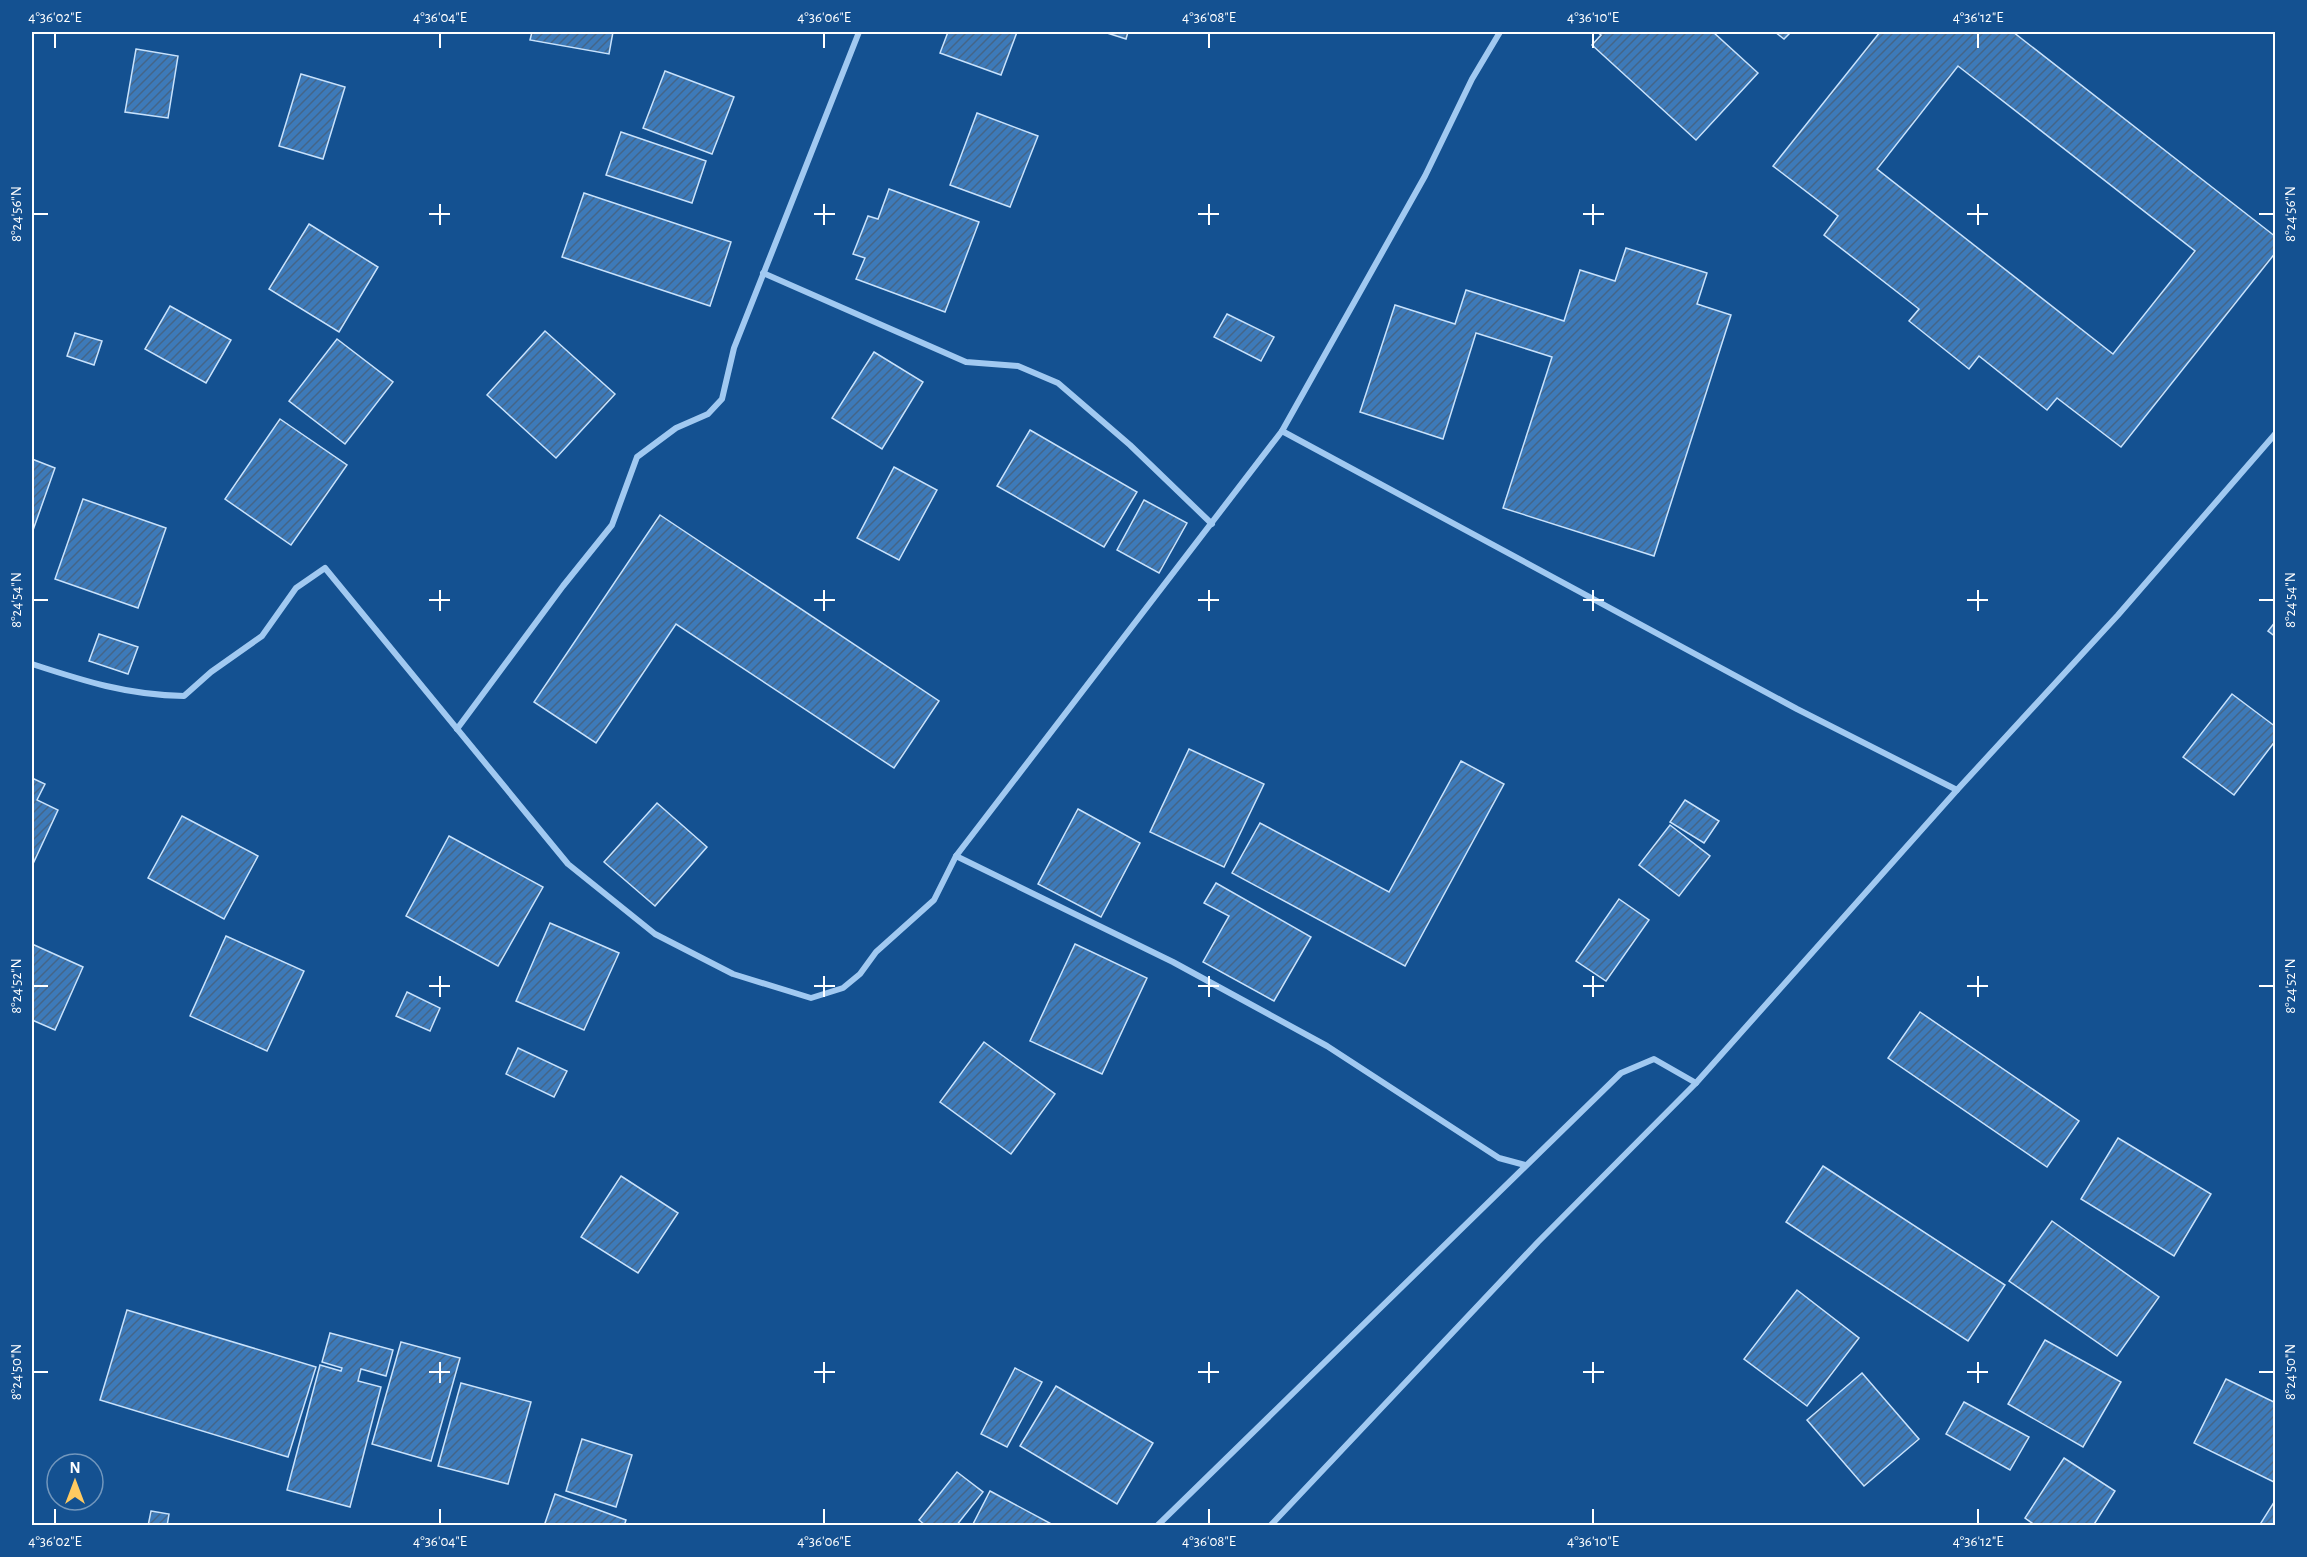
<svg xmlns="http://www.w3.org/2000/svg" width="2307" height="1557" viewBox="0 0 2307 1557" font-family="'Alegreya Sans',sans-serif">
<defs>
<pattern id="building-hatch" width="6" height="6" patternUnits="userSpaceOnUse" patternTransform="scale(1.5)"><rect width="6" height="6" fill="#3d7ab9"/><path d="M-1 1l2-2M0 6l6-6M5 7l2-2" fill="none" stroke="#446588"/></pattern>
</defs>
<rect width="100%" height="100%" fill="#145191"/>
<!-- building -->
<g fill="url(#building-hatch)" stroke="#c8e2fc" stroke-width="1.5" fill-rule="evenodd">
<polygon points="532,32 613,32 609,54 530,40"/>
<polygon points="948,32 1017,32 1001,75 940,53"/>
<polygon points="1104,32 1128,32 1126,39"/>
<polygon points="1597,32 1713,32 1758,73 1696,140 1592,45 1601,35"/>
<polygon points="1775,32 1791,32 1784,39"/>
<path d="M1880 32H2013L2276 237V252L2121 447 2057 398 2047 410 1979 356 1969 369 1909 321 1919 309 1824 235 1838 216 1773 166ZM1958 66 2195 251 2113 354 1877 169Z"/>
<polygon points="136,49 178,56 168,118 125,112"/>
<polygon points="665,71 734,97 712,154 643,128"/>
<polygon points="301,74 345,87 323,159 279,146"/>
<polygon points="977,113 1038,136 1010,207 950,185"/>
<polygon points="621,132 706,161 692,203 606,175"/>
<polygon points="889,189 979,222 945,312 856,279 865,258 853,254 868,216 878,219"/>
<polygon points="584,193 731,242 710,306 562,257"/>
<polygon points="309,224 378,267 339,332 269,289"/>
<polygon points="1626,248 1707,273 1697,304 1731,315 1654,556 1503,508 1552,357 1476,333 1443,439 1360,412 1395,305 1455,324 1466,290 1564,321 1580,270 1615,281"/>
<polygon points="170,306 231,340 206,383 145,349"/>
<polygon points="1227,314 1274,337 1261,361 1214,337"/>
<polygon points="545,331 615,394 556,458 487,395"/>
<polygon points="75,333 102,341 94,365 67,356"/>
<polygon points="337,339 393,382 345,444 289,401"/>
<polygon points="874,352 923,382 882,449 832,418"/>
<polygon points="280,419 347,465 291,545 225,499"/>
<polygon points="1030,430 1137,492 1104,547 997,486"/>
<polygon points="32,459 55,468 32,533"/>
<polygon points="894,467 937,490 899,560 857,538"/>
<polygon points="83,499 166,528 138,608 55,579"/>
<polygon points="1144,500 1187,523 1159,573 1117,550"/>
<polygon points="660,515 939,701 894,768 676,624 596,743 534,702"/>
<polygon points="2276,621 2276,637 2268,631"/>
<polygon points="99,634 138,647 128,674 89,661"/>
<polygon points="2232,694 2276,727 2276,740 2234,795 2183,757"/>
<polygon points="1189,749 1264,784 1224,867 1150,832"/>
<polygon points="1461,761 1504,784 1405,966 1232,873 1260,823 1389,892"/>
<polygon points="32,778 45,784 37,800 58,810 32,866"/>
<polygon points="1685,800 1719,821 1704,843 1670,822"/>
<polygon points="657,803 707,847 655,906 604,862"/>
<polygon points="1078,809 1140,843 1101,917 1038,884"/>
<polygon points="182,816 258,856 224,919 148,878"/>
<polygon points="1670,825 1710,856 1679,896 1639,865"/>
<polygon points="449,836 543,887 498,966 406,916"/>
<polygon points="1216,883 1311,937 1274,1001 1203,962 1229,916 1204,903"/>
<polygon points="1619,899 1649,920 1606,981 1576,961"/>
<polygon points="550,923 619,953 584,1030 516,1001"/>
<polygon points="226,936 304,971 267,1051 190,1016"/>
<polygon points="32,944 83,967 55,1030 32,1020"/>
<polygon points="1075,944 1147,978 1102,1074 1030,1041"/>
<polygon points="407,992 440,1008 430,1031 396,1016"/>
<polygon points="1920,1012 2079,1121 2047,1167 1888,1058"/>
<polygon points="984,1042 1055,1094 1011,1154 940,1102"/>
<polygon points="518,1048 567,1071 554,1097 506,1074"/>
<polygon points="2118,1138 2211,1194 2174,1256 2081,1199"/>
<polygon points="1823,1166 2005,1285 1968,1341 1786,1222"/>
<polygon points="621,1176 678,1213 638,1273 581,1237"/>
<polygon points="2052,1221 2159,1297 2117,1356 2009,1281"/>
<polygon points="1797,1290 1859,1338 1807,1406 1744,1359"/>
<polygon points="127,1310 316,1367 288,1457 100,1400"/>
<polygon points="330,1333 393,1350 386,1376 361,1369 358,1381 381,1387 350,1507 287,1490 320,1365 341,1371 342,1368 322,1362"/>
<polygon points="2045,1340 2121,1382 2083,1447 2008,1404"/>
<polygon points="401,1342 460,1358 431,1461 372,1444"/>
<polygon points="1015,1368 1042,1382 1007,1447 981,1434"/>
<polygon points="1862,1373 1919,1439 1864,1486 1807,1420"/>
<polygon points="2226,1379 2276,1403 2276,1483 2194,1443"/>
<polygon points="461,1383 531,1402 508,1484 438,1466"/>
<polygon points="1056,1386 1153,1443 1117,1504 1020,1446"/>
<polygon points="1964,1402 2029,1437 2010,1470 1946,1434"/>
<polygon points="582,1439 632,1455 616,1507 566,1491"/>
<polygon points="2064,1458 2115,1491 2093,1526 2036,1526 2025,1518"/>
<polygon points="957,1472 983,1492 956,1526 926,1526 919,1520"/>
<polygon points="990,1491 1055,1526 972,1526"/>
<polygon points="555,1494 626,1520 624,1526 544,1526"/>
<polygon points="2276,1499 2276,1526 2259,1526"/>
<polygon points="151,1511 169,1514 167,1526 148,1526"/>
</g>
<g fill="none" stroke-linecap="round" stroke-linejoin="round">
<!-- minor -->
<g stroke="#a1c9f1" stroke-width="6">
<polyline points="763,273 966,362 1018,366 1058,383 1130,445 1212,524"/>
<polyline points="1282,431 1797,709 1957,790"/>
<path d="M32 664C84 681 127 695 184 696L211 672 262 636 296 588 325 568 568 864 655 934 733 974 811 998 843 988 860 974 876 952 934 900 956 856 1282 431 1425 176 1472 79 1500 32"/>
<polyline points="457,729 563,586 612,525 637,457 676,428 708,414 722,399 734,348 859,32"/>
<polyline points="956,856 1173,962 1327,1046 1499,1158 1525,1165"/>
<polyline points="1157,1526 1621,1073 1654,1059 1696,1083"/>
<polyline points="1270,1526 1538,1242 1696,1083 1957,790 2118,615 2276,433"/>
</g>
</g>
<!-- ticks -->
<path fill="none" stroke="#fff" stroke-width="2" d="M55 33V48M440 33V48M824 33V48M1209 33V48M1593 33V48M1978 33V48M440 204V225M824 204V225M1209 204V225M1593 204V225M1978 204V225M33 214H48M429 214H450M814 214H835M1198 214H1219M1583 214H1604M1967 214H1988M2259 214H2274M440 590V611M824 590V611M1209 590V611M1593 590V611M1978 590V611M33 600H48M429 600H450M814 600H835M1198 600H1219M1583 600H1604M1967 600H1988M2259 600H2274M440 976V997M824 976V997M1209 976V997M1593 976V997M1978 976V997M33 986H48M429 986H450M814 986H835M1198 986H1219M1583 986H1604M1967 986H1988M2259 986H2274M440 1362V1383M824 1362V1383M1209 1362V1383M1593 1362V1383M1978 1362V1383M33 1372H48M429 1372H450M814 1372H835M1198 1372H1219M1583 1372H1604M1967 1372H1988M2259 1372H2274M55 1509V1524M440 1509V1524M824 1509V1524M1209 1509V1524M1593 1509V1524M1978 1509V1524"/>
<!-- border -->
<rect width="2307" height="1557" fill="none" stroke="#145191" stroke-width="66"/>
<!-- north arrow -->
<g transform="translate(75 1482)"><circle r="28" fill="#145191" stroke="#7297bd" stroke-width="1.5"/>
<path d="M0-4.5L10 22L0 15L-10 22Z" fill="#ffca61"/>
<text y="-9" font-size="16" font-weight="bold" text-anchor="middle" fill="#ffffff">N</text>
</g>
<rect x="33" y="33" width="2241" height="1491" fill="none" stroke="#fff" stroke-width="2"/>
<g font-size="15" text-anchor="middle" fill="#fff">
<text x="55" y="22">4°36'02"E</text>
<text x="440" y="22">4°36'04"E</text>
<text x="824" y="22">4°36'06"E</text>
<text x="1209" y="22">4°36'08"E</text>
<text x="1593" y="22">4°36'10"E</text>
<text x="1978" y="22">4°36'12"E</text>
<text transform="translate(16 214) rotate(-90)" y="5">8°24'56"N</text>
<text transform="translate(2290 214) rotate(-90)" y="5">8°24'56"N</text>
<text transform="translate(16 600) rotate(-90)" y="5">8°24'54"N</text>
<text transform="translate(2290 600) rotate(-90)" y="5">8°24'54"N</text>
<text transform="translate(16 986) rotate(-90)" y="5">8°24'52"N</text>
<text transform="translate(2290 986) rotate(-90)" y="5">8°24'52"N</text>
<text transform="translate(16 1372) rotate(-90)" y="5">8°24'50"N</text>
<text transform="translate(2290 1372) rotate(-90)" y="5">8°24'50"N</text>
<text x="55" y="1546">4°36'02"E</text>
<text x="440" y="1546">4°36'04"E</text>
<text x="824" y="1546">4°36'06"E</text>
<text x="1209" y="1546">4°36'08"E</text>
<text x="1593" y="1546">4°36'10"E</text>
<text x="1978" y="1546">4°36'12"E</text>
</g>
</svg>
